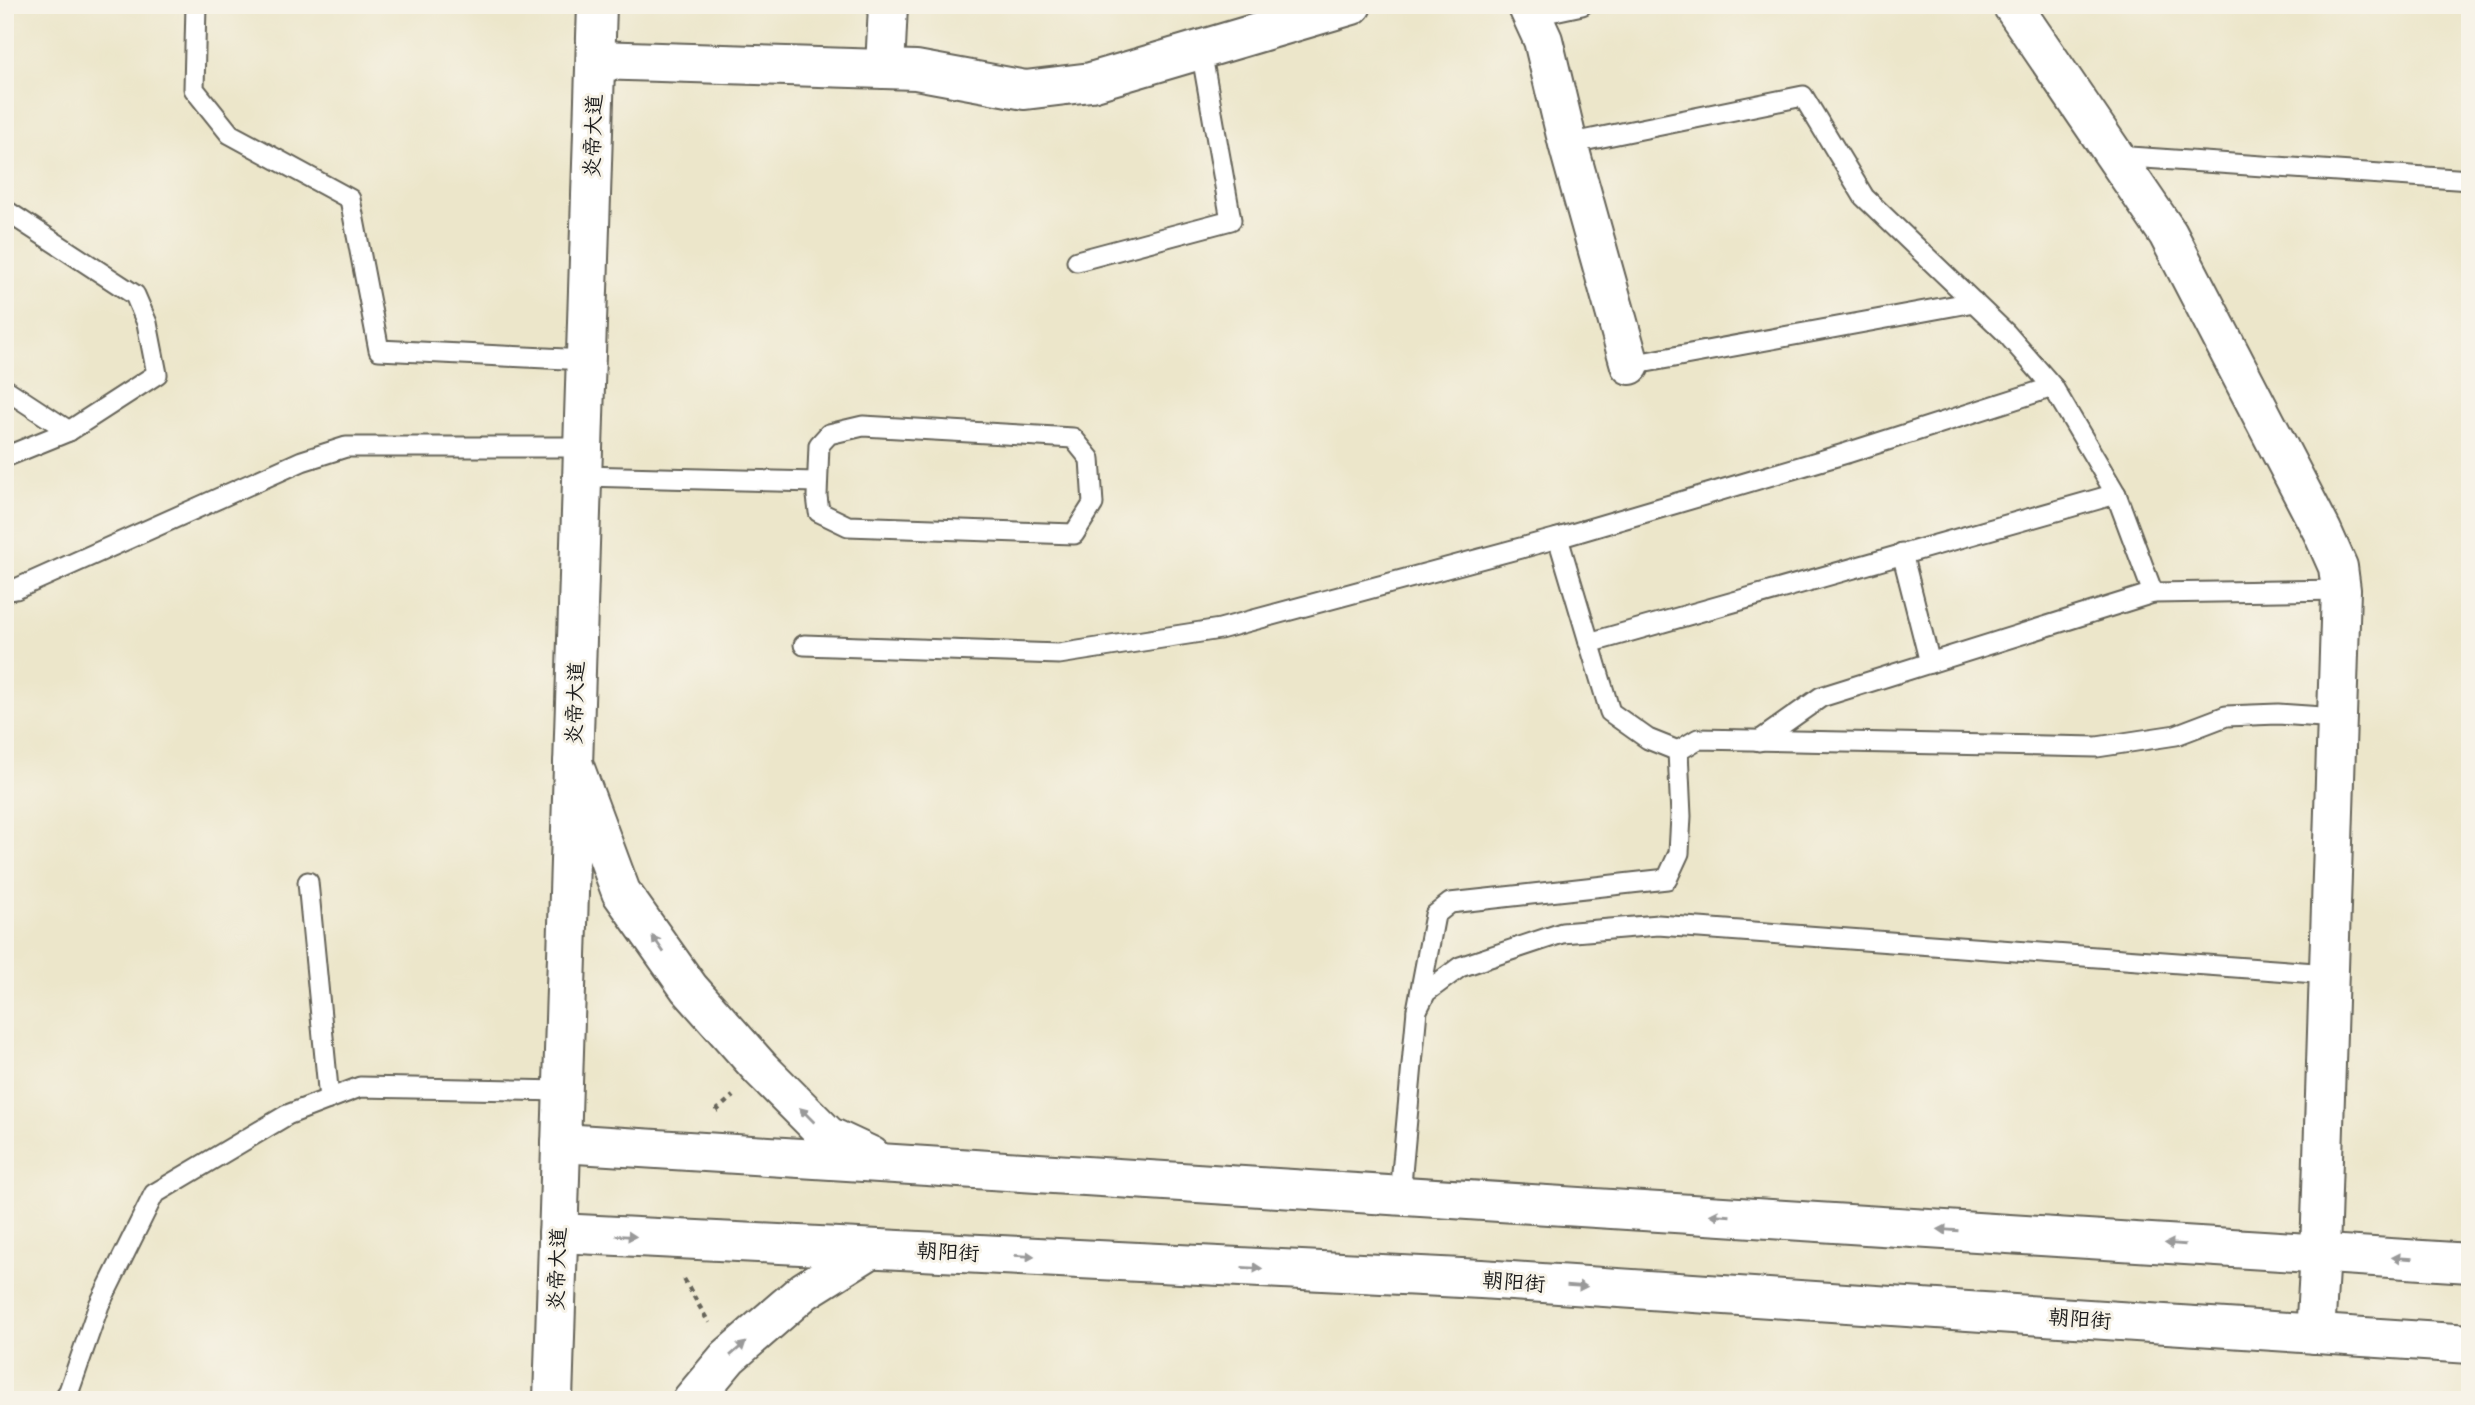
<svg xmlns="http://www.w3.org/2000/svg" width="2475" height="1405" viewBox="0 0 2475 1405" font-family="Delius,'LXGW WenKai TC',sans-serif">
<rect width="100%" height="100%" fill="#f7f3e8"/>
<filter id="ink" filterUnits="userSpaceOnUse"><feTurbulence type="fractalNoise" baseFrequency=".0143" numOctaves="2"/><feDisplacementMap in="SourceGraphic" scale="14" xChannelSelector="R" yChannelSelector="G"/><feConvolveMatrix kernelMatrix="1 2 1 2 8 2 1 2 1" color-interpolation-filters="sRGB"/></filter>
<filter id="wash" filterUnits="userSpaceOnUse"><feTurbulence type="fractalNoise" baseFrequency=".00686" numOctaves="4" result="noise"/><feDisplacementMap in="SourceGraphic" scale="28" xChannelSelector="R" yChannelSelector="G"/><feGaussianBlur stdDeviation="1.57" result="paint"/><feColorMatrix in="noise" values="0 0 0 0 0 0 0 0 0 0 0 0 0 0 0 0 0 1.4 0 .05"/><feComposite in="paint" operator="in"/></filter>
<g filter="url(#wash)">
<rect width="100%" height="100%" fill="#ece6ca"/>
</g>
<g filter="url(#ink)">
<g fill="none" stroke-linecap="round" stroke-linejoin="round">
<!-- service casing -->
<g stroke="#656359" stroke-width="23">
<g id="service">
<polyline points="196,5 194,89 230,134 350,199 379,350 586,360"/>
<polyline points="1531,16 1582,5"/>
<polyline points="1568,144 1803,96 1864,197 2006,333 2053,387 2116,494 2153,593"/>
<polyline points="2115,156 2470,180"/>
<polyline points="5,210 135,295 147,323 157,374 69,431 5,457"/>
<polyline points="1077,261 1231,220 1201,50"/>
<polyline points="1630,365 1974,302"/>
<polyline points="5,389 69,431"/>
<polygon points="863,426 1073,438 1090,459 1093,504 1074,534 848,526 819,512 817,496 819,445 829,434"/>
<polyline points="582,476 817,482"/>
<polyline points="1558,538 1610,712 1648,739 1678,751"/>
<polyline points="1902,553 1930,663"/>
<polyline points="5,591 16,589 302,461 346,447 583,447"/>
<polyline points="1589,643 2116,494"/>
<polyline points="804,645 1059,654 1220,629 1558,538 1847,453 2053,387"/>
<polyline points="1759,741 1821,697 2153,593 2341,590"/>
<polyline points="308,882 329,1099"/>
<polyline points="1417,1010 1435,915 1450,903 1667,879 1679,853 1681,816 1678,751 1698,739 2097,747 2176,735 2226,716 2278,714 2337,718"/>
<polyline points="1400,1195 1417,1010 1426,992 1460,967 1562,933 1658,925 2329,974"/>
<polyline points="63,1400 69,1391 99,1305 154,1194 287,1115 360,1087 563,1091"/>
</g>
</g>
<!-- minor casing -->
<g stroke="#656359" stroke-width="42">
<g id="minor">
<polyline points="1527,5 1543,40 1568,144 1630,365"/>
<polyline points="2012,5 2168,234 2322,531 2338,567 2341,590 2320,1253 2315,1334"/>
<polyline points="596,60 916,70 1025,90 1091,82 1352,5"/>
<polyline points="885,69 888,5"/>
</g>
</g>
<!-- tertiary casing -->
<g stroke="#656359" stroke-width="42">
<g id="tertiary">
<polyline points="573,763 621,892 689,988 761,1069 828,1136 871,1156"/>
<polyline points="561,1143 2470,1263"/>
<polyline points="558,1233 1481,1279 2470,1344"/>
<polyline points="692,1400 728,1357 804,1291 871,1249"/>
</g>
</g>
<!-- primary casing -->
<g stroke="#656359" stroke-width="42">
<polyline id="primary" points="553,1400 597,5"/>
</g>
<!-- path -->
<g stroke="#656359" stroke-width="4.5" stroke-dasharray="5 5" stroke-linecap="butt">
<polyline points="716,1111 733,1096"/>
<polyline points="684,1279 709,1323"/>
</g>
<!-- service -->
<use href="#service" stroke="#fff" stroke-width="19"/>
<!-- minor -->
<use href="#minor" stroke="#fff" stroke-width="38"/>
<!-- tertiary -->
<use href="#tertiary" stroke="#fff" stroke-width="38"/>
<!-- primary -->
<use href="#primary" stroke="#fff" stroke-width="38"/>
</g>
<!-- one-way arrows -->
<defs><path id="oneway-solid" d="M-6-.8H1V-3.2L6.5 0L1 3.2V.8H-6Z" transform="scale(1.75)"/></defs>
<g fill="#999">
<use href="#oneway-solid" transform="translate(658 944) rotate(-125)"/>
<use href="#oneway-solid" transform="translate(807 1115) rotate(-135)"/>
<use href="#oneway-solid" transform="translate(1720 1215) rotate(-176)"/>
<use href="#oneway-solid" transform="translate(1948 1230) rotate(-176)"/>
<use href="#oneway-solid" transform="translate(626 1236) rotate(3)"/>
<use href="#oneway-solid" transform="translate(2175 1244) rotate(-176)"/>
<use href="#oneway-solid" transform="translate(1025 1256) rotate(3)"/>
<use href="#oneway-solid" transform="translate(2402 1258) rotate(-176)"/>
<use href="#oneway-solid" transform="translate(1252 1268) rotate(3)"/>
<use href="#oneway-solid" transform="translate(1577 1286) rotate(4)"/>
<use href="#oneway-solid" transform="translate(738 1349) rotate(-41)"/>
</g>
</g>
<g text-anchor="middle" stroke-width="6" stroke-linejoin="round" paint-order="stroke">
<!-- street labels -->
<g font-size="21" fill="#1c1c1c" stroke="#f7f3e8">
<text transform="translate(593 136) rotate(-88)" y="7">炎帝大道</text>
<text transform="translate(575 703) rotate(-88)" y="7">炎帝大道</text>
<text transform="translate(948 1252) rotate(3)" y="7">朝阳街</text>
<text transform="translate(557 1269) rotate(-88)" y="7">炎帝大道</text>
<text transform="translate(1514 1282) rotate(4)" y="7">朝阳街</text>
<text transform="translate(2080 1319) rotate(4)" y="7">朝阳街</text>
</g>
</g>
<!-- margin -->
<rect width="2475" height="1405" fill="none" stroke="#f7f3e8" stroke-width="28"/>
</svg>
